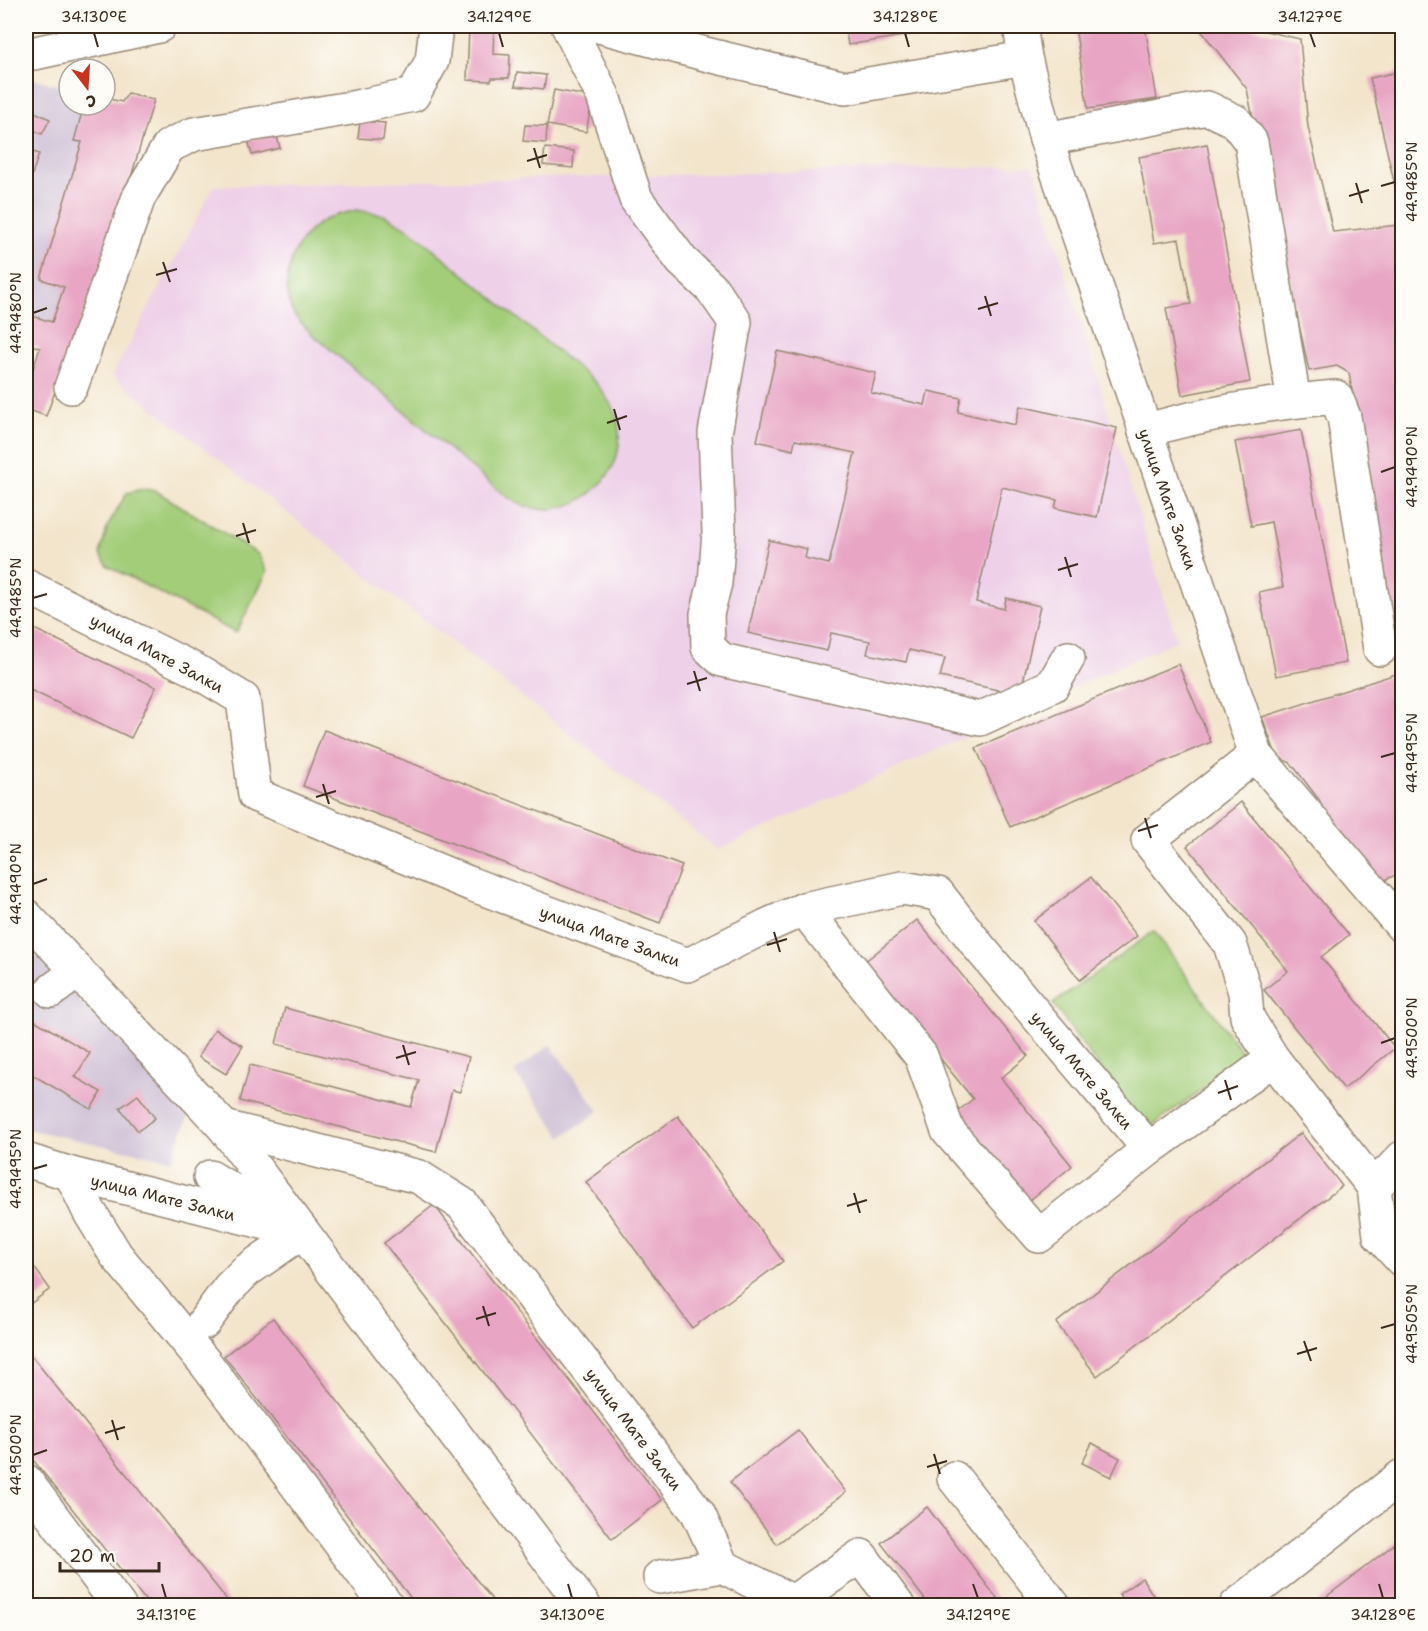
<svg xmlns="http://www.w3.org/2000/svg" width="1428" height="1631" viewBox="0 0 1428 1631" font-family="'Shantell Sans',sans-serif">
<rect width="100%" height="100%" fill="#fdfcf7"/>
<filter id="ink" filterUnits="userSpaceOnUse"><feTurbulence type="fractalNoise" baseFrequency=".0167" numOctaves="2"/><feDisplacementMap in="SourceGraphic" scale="12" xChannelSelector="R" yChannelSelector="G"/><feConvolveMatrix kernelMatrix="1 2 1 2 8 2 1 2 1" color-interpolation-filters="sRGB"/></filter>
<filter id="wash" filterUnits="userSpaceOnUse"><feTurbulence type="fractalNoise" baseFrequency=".008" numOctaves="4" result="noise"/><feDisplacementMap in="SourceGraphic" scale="24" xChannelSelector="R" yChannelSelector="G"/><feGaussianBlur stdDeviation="1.35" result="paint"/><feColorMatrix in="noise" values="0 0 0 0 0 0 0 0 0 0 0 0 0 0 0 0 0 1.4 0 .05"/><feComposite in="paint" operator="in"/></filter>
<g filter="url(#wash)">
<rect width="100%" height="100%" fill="#f3e5cc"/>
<!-- built -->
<polygon fill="#eed0e8" points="1033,166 1177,640 718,850 112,376 214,186"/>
<!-- industrial -->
<g fill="#ccbed4">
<polygon points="26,77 69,88 69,105 105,105 105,98 122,102 128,93 154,100 95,298 90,298 46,416 26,409 26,390 40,348 26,343"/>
<polygon points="26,943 190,1114 171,1160 26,1129"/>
<polygon points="550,1045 599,1111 562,1137 514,1072"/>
</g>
<!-- green -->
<g fill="#a3cd79" stroke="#6f7c4c" stroke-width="1.5">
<path d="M356 210 384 215 409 229 596 383C607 398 618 412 619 432 624 482 568 523 522 505 513 502 505 495 498 490L312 334C306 327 297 320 293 313 278 278 295 233 329 218 337 214 348 213 356 210Z"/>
<polygon points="143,489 156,491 258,554 267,572 236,633 108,566 100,554 108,525 127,493"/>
<polygon points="1154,931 1246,1058 1145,1131 1053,1004"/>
</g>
<g id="blocks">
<!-- building -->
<g fill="#e8a6c4">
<polygon points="469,26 494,26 493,54 510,55 509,78 492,78 491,81 467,80"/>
<polygon points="845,26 958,26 958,27 848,45"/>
<polygon points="1085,26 1145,26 1157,99 1088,109 1075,27"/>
<polygon points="1210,26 1243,26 1300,39 1308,127 1333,232 1399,225 1402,227 1402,868 1396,875 1382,881 1320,813 1320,801 1291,763 1277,757 1262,717 1399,673 1349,373 1337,366 1309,371 1280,237 1269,198 1247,89 1199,28"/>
<polygon points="1402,71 1402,216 1370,78"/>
<polygon points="517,72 546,75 544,89 515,86"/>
<polygon points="554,90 593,97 586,132 547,125"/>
<polygon points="128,93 154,100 95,298 90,297 46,416 26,409 26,390 40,348 26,343 26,314 52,322 64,287 41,279 82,142 74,141 84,105 105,105 105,98 122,102"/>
<polygon points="26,108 50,119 42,134 26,127"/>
<polygon points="360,121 385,123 383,140 358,138"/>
<polygon points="525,125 547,126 546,143 523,141"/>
<polygon points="276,133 280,148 252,155 248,140"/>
<polygon points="1207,144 1250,382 1182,395 1166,308 1191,304 1179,239 1154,243 1139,157"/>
<polygon points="545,148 574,151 573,168 543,165"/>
<polygon points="26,149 39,154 26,192"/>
<polygon points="777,351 876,373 871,393 925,405 928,391 961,398 958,412 1015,425 1020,406 1117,428 1097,517 1055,508 1057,500 1002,487 976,602 1004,609 1006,598 1040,606 1020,695 940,677 945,658 909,650 906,662 867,654 870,641 831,633 827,651 748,633 769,540 807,549 805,558 829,564 855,453 795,440 793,450 757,441"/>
<polygon points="1301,430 1346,663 1276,676 1259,592 1283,587 1271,522 1251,526 1235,442"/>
<polygon points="26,625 156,687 131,738 26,688"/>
<polygon points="1178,664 1211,742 1010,827 976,748"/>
<polygon points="324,730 682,866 660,923 303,786"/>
<polygon points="1241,802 1349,935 1321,957 1395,1048 1344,1089 1264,990 1288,971 1187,846"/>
<polygon points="1091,877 1137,936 1080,980 1034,921"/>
<polygon points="917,920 1028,1056 1001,1078 1072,1166 1020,1208 948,1119 973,1099 863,963"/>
<polygon points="285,1008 469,1057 460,1092 452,1090 436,1152 240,1101 250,1065 411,1107 419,1080 276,1044"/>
<polygon points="29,1017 90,1053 75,1077 101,1092 91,1109 26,1071 26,1024"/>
<polygon points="215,1029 243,1046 226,1074 198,1057"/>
<polygon points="138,1095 155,1118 138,1131 120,1108"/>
<polygon points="678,1116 783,1261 692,1328 586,1182"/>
<polygon points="1301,1133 1342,1186 1097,1376 1056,1323"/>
<polygon points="434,1205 662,1500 612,1539 384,1243"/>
<polygon points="26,1256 50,1289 26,1307"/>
<polygon points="273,1318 497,1606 417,1606 224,1356"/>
<polygon points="26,1349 232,1606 150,1606 26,1451"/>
<polygon points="798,1430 846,1492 777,1544 730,1482"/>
<polygon points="1092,1443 1120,1458 1111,1477 1082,1463"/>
<polygon points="927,1507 1003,1606 930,1606 881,1543"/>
<polygon points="1402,1538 1402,1606 1314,1606 1351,1578"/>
<polygon points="1142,1578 1160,1606 1126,1606 1119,1594"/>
</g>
</g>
</g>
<g filter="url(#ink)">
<use href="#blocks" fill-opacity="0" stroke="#978875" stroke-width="1.5"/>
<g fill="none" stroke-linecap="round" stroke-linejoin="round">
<!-- minor casing -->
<g stroke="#978875" stroke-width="36">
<g id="minor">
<polyline points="568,26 603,96 636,199 682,261 712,289 735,322 715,433 719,532 715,583 707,614 708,647 722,660 980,719 1053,685 1068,658"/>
<polyline points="599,26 705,54 845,88 1025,58"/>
<polyline points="1020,26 1025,58 1046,139 1256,755 1402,926"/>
<polyline points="35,53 159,26"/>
<polyline points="1046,139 1207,108 1235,121 1251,142 1294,401"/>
<polyline points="71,387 139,197 169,146 194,134 357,107 413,95 432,61 436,26"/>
<path d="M1145 431C1206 412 1272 403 1336 397L1344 417 1380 649"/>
<polyline points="26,586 193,669 243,699 255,795 471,884 688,965 766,926 804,909 902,888 938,894 979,947 1149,1149 1273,1059"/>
<polyline points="1256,755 1148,840 1230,944 1245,992 1247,1017 1273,1059 1374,1187 1380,1236 1402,1260"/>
<polyline points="804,909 921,1056 948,1131 1039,1236 1149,1149"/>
<polyline points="26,916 224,1127 584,1606"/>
<polyline points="51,991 78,971"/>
<polyline points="224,1127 419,1177 462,1204 698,1513 722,1566 793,1602 795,1606"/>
<polyline points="26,1160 71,1174 302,1232"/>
<polyline points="71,1174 89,1211 116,1255 206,1364 387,1606"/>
<polyline points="210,1177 272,1214"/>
<polyline points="1374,1187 1402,1158"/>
<polyline points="204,1322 229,1288 246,1271 302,1232"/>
<polyline points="954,1478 1054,1606"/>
<polyline points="26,1481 119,1606"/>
<polyline points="660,1577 722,1566"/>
<polyline points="793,1602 861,1556 898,1606"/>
<polyline points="1236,1606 1402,1476"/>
</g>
</g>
<!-- minor -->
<use href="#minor" stroke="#fff" stroke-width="33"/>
</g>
</g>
<!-- ticks -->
<path fill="none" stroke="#3b2a1e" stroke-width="2" d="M94 33 98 47M499 33 503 47M905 33 909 47M1310 33 1315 47M534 148 540 168M527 161 547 155M1356 183 1362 203M1381 186 1395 182M1349 196 1369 190M163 262 170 282M156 275 177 269M985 296 991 316M978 309 998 303M33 313 47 308M614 409 620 430M607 423 627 416M1381 472 1395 467M243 523 249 543M236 536 256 530M1065 557 1071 577M1058 570 1078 564M33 598 47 594M694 671 700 691M687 684 707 678M1381 757 1395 753M323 784 329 804M316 797 336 791M1145 818 1151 838M1138 831 1158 825M33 884 47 879M774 932 780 952M767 945 787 939M1381 1043 1395 1038M403 1045 409 1065M396 1058 416 1052M1225 1080 1231 1100M1218 1093 1238 1086M33 1169 47 1165M854 1193 860 1213M847 1206 867 1200M483 1306 489 1326M476 1319 496 1313M1381 1328 1395 1324M1304 1341 1311 1361M1297 1354 1317 1348M112 1420 118 1440M105 1433 125 1427M934 1454 940 1474M33 1455 47 1450M927 1467 947 1461M162 1584 166 1598M568 1584 572 1598M973 1584 978 1598M1379 1584 1383 1598"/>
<g text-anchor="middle" stroke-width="5" stroke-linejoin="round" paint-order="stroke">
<!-- street labels -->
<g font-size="16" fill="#3b2a1e" stroke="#fdfcf7">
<text transform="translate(1168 499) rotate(71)" y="6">улица Мате Залки</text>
<text transform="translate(157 653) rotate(28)" y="6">улица Мате Залки</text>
<text transform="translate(610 936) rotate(20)" y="6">улица Мате Залки</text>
<text transform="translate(1082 1070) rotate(50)" y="6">улица Мате Залки</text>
<text transform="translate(163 1197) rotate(14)" y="6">улица Мате Залки</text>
<text transform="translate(634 1429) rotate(53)" y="6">улица Мате Залки</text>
</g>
</g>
<!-- margin -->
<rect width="1428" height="1631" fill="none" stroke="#fdfcf7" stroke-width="66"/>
<!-- north arrow -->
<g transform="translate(87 87) rotate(163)"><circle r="28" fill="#fdfcf7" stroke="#afa8a0" stroke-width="1.5"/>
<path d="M0-4.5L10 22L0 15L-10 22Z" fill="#c8321e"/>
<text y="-9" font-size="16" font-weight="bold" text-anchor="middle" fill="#3b2a1e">С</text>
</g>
<!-- scale -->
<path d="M60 1562v9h99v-9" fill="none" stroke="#3b2a1e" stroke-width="3"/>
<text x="69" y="1562" font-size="18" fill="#3b2a1e" stroke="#fdfcf7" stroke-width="4.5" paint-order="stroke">20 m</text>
<rect x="33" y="33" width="1362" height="1565" fill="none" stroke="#3b2a1e" stroke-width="2"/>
<g font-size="15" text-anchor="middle" fill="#3b2a1e">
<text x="94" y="22">34.130°E</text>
<text x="499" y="22">34.129°E</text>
<text x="905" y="22">34.128°E</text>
<text x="1310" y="22">34.127°E</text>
<text transform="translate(1412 182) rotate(-90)" y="5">44.9485°N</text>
<text transform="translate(16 313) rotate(-90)" y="5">44.9480°N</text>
<text transform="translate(1412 467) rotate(-90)" y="5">44.9490°N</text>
<text transform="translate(16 598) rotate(-90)" y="5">44.9485°N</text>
<text transform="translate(1412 753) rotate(-90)" y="5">44.9495°N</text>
<text transform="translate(16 884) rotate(-90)" y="5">44.9490°N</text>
<text transform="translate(1412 1038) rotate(-90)" y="5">44.9500°N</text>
<text transform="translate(16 1169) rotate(-90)" y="5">44.9495°N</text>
<text transform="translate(1412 1324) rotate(-90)" y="5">44.9505°N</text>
<text transform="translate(16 1455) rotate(-90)" y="5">44.9500°N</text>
<text x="166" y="1620">34.131°E</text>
<text x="572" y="1620">34.130°E</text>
<text x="978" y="1620">34.129°E</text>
<text x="1383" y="1620">34.128°E</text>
</g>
</svg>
